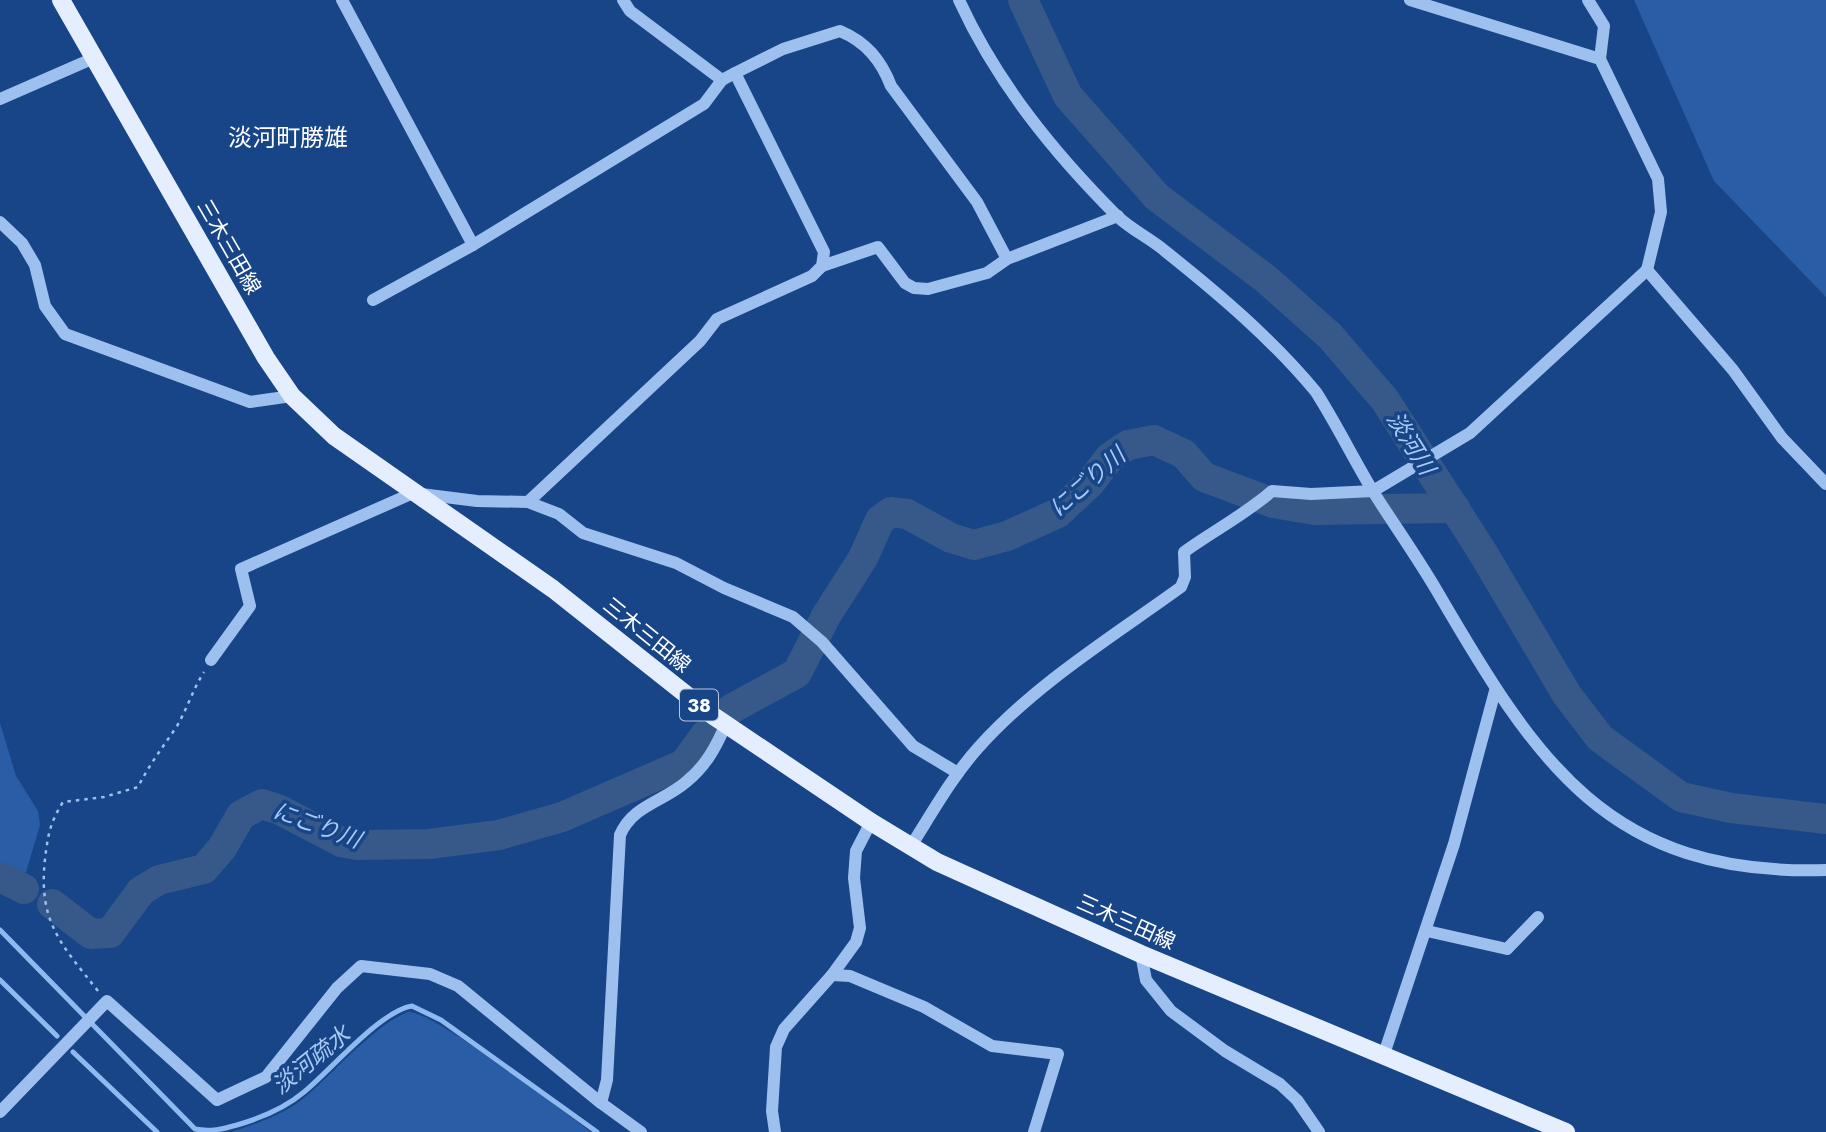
<svg xmlns="http://www.w3.org/2000/svg" width="1826" height="1132" viewBox="0 0 1826 1132" font-family="Jost,'Noto Sans JP',sans-serif">
<rect width="100%" height="100%" fill="#174587"/>
<!-- green -->
<g fill="#295ea6">
<polygon points="1634,0 1826,0 1826,297 1714,181"/>
<polygon points="0,723 16,776 38,811 40,825 26,872 0,883"/>
<path d="M408 1012C433 1010 563 1112 591 1132H231C256 1124 283 1115 304 1098 333 1074 374 1025 408 1012Z"/>
</g>
<g fill="none" stroke-linecap="round" stroke-linejoin="round">
<!-- stream -->
<g stroke="#8fbaf0" stroke-width="5">
<path d="M0 930 195 1129C210 1132 223 1129 237 1125 261 1118 285 1108 304 1092 330 1071 380 1011 412 1006L441 1020 597 1132"/>
<polyline points="0,980 57,1036"/>
<polyline points="73,1052 157,1132"/>
</g>
<!-- river -->
<g stroke="#36598a" stroke-width="30">
<polyline points="1023,0 1068,96 1157,197 1266,279 1330,336 1385,400 1483,553 1567,695 1600,738 1681,797 1731,808 1826,819"/>
<polyline points="731,709 797,673 826,616 863,558 880,520 891,512 907,514 951,538 974,545 1007,536 1058,513 1090,483 1110,457 1128,445 1154,440 1184,454 1204,477 1273,503 1314,510 1455,508"/>
<polyline points="0,877 24,889"/>
<polyline points="52,904 91,934 110,933 141,891 159,880 204,869 222,848 241,815 262,804 280,810 341,842 357,845 429,844 499,835 562,817 684,764 705,735"/>
</g>
<!-- path -->
<path stroke="#9dc0ee" stroke-width="2.5" stroke-dasharray="3.5 5" stroke-linecap="butt" d="M98 991C61 944 38 922 45 859 48 834 50 823 63 802L104 797 138 787C149 765 163 747 177 726 187 709 193 689 204 672"/>
<!-- minor -->
<g stroke="#9dc0ee" stroke-width="12">
<polyline points="342,0 473,245"/>
<path d="M959 0C997 83 1054 153 1118 217 1132 230 1151 239 1165 251 1219 294 1272 339 1316 392 1337 425 1354 460 1374 493 1395 526 1417 557 1437 591 1536 761 1608 877 1826 870"/>
<polyline points="1410,0 1600,59 1658,179 1661,212 1647,270"/>
<polyline points="1588,0 1604,26 1600,59"/>
<path d="M735 73 783 49 840 31C866 42 881 60 891 86L977 202 1007 259"/>
<polyline points="0,99 94,58"/>
<polyline points="0,222 22,243 35,265 45,306 65,334 250,402 292,396"/>
<polyline points="822,266 878,247 905,283 914,288 928,289 987,273 1007,259 1118,216"/>
<polyline points="373,300 473,245 704,104 722,80"/>
<polyline points="528,502 700,341 717,319 812,276 822,266 824,252 735,73 722,80 630,11 623,0"/>
<polyline points="211,660 250,606 241,569 413,493 477,501 528,502 559,514 583,533 676,563 724,588 793,617 822,642 913,746 958,773"/>
<path d="M911 846C932 813 952 777 978 748 1035 684 1112 637 1181 587L1185 577 1184 552C1213 531 1246 514 1272 491L1311 494 1373 491 1470 433 1647 270 1733 370 1782 438 1826 484"/>
<polyline points="1427,931 1507,949 1538,917"/>
<polyline points="1141,954 1146,980 1171,1011 1225,1051 1280,1084 1297,1100 1319,1132"/>
<polyline points="832,975 850,976 924,1007 992,1046 1058,1054 1034,1132"/>
<polyline points="1384,1054 1454,844 1495,691"/>
<path d="M601 1103 607 1080 620 835C633 805 663 802 686 782 706 766 716 747 726 724"/>
<polyline points="0,1112 107,1001 217,1100 266,1077 337,988 361,966 430,974 458,986 601,1103 641,1132"/>
<polyline points="775,1132 772,1111 776,1047 784,1029 832,975 856,942 860,928 854,878 856,851 871,822"/>
</g>
<!-- major -->
<polyline stroke="#e4eeff" stroke-width="18" points="61,0 266,358 292,396 334,436 553,589 712,715 871,822 937,862 1141,954 1566,1132"/>
</g>
<g text-anchor="middle" stroke-width="7" stroke-linejoin="round" paint-order="stroke">
<!-- shield labels -->
<rect fill="#174587" stroke="#b9c7db" stroke-width="2" x="680" y="689.5" width="38" height="31" rx="5"/>
<g font-size="19" font-weight="bold" fill="#fff">
<text x="699" y="712">38</text>
</g>
<!-- street labels -->
<g font-size="21" fill="#fff" stroke="#174587">
<text transform="translate(229 247) rotate(60)" y="7">三木三田線</text>
<text transform="translate(647 635) rotate(39)" y="7">三木三田線</text>
<text transform="translate(1126 922) rotate(24)" y="7">三木三田線</text>
</g>
<!-- water labels -->
<g font-size="23" font-style="italic" fill="#a8caf5" stroke="#174587">
<text transform="translate(1411 443) rotate(58)" y="8">淡河川</text>
<text transform="translate(1087 482) rotate(-41)" y="8">にごり川</text>
<text transform="translate(317 825) rotate(20)" y="8">にごり川</text>
<text transform="translate(311 1060) rotate(-39)" y="8">淡河疏水</text>
</g>
<!-- quarter labels -->
<g font-size="24" fill="#fff" stroke="#174587">
<text x="288" y="146">淡河町勝雄</text>
</g>
</g>
</svg>
